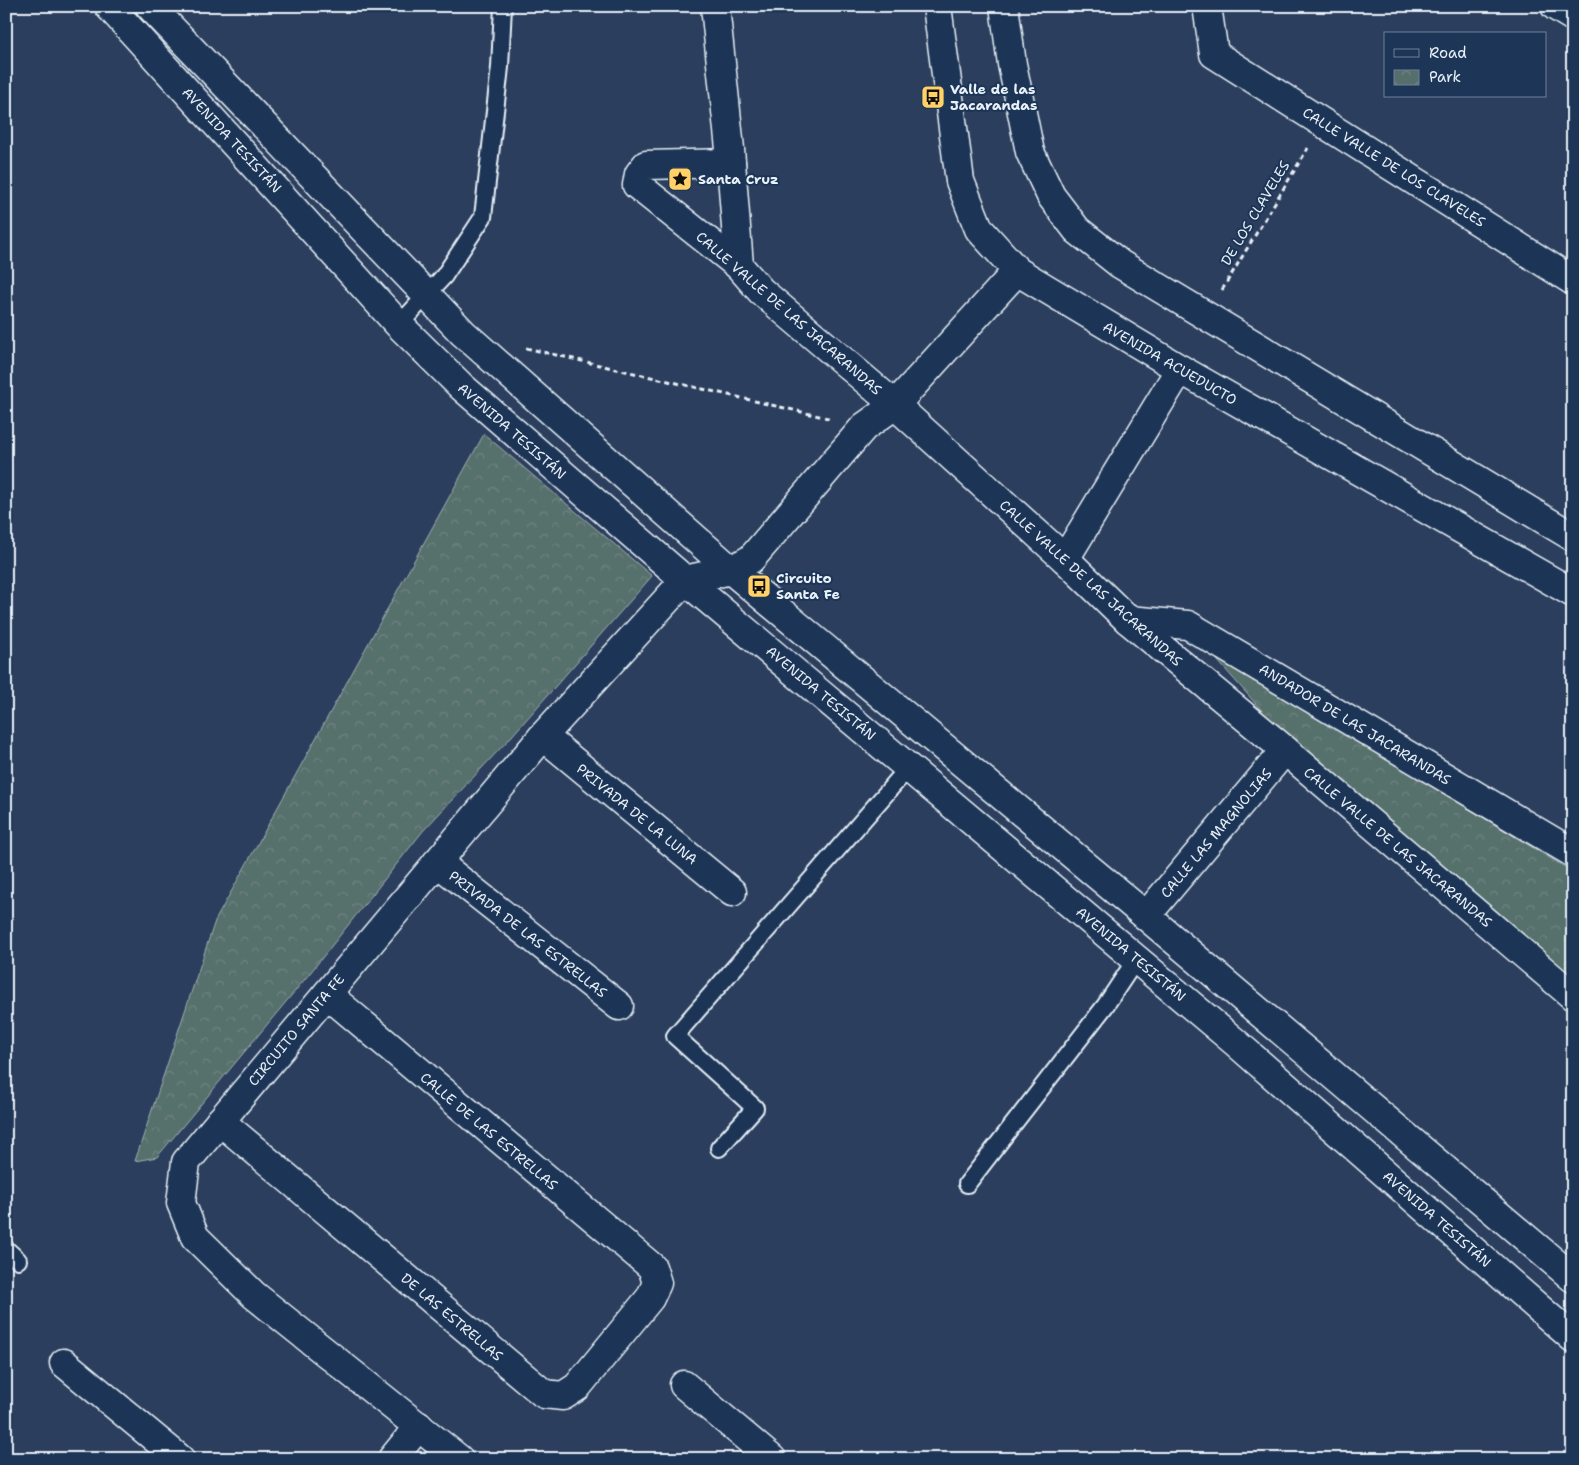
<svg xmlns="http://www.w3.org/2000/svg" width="1579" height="1465" viewBox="0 0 1579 1465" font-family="'Shantell Sans',sans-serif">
<defs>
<pattern id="park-crowns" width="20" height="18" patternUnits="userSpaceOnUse" patternTransform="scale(1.25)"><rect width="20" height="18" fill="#576f6c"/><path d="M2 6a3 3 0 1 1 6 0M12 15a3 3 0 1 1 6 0" fill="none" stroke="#6f8482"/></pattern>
</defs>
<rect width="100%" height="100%" fill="#2c3e5d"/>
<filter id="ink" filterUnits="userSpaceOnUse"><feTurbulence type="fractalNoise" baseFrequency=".02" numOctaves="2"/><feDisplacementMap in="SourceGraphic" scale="10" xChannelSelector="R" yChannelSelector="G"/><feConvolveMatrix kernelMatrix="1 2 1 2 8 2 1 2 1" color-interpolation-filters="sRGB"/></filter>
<g filter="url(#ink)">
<!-- park -->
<g fill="url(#park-crowns)" stroke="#a0b0b2">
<polygon points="484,434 652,576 511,737 423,831 310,973 157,1157 135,1161 215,921"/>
<polygon points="1210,652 1573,872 1573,979 1294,747"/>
</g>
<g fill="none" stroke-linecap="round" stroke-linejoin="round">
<!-- service casing -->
<g stroke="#e8f1f8" stroke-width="20">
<g id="service">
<polyline points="399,325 444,276 483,217 500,67 503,6"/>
<polyline points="719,1148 755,1108 675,1036 909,767"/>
<polyline points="967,1184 1105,1006 1137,958"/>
<polyline points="6,1249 18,1260"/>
</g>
</g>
<!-- minor casing -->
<g stroke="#e8f1f8" stroke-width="31">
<g id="minor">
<polyline points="715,6 730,149 739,266"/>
<polyline points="1207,6 1214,54 1573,281"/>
<polyline points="1555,6 1573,17"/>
<polyline points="731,163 646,165 639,174 637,185 739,266 761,291 895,405 1065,559 1128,620 1285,750 1573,996"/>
<polyline points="1065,559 1180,369"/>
<polyline points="1128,620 1188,625 1573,853"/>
<polyline points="543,736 732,892"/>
<polyline points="437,862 619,1006"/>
<polyline points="1146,916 1285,750"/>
<polyline points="220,1121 544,1394 563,1396 577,1387 650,1298 657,1283 652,1267 327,994"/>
<polyline points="64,1363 180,1459"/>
<polyline points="684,1385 772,1459"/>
<polyline points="392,1459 419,1426"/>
<polyline points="459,1459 254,1295 195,1237 181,1203 186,1162 543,736 685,580 731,570 751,559 864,427 895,405 1017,271"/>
</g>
</g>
<!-- tertiary casing -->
<g stroke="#e8f1f8" stroke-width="31">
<g id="tertiary">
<polyline points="109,6 399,325 462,387 685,580 1235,1042 1573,1338"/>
<polyline points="150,6 463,333 731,570 1146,916 1573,1278"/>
<polyline points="937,6 960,181 979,229 1017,271 1180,369 1573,593"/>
<polyline points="1004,6 1012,64 1030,152 1051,196 1077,230 1120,264 1573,537"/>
</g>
</g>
<!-- path -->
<g stroke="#e8f1f8" stroke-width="3" stroke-dasharray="5 4" stroke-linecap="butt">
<polyline points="1222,290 1308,148"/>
<polyline points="526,348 832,419"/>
</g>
<!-- service -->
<use href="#service" stroke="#1d3557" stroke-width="16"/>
<!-- minor -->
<use href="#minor" stroke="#1d3557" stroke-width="28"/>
<!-- tertiary -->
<use href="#tertiary" stroke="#1d3557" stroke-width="28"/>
</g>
</g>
<!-- icons -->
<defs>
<g id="bus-square" transform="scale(1.25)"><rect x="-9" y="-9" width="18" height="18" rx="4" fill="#ffd166" stroke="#1d3557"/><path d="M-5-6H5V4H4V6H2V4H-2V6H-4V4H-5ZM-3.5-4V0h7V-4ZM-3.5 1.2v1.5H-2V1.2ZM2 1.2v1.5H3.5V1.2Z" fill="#111"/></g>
<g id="sight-square" transform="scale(1.25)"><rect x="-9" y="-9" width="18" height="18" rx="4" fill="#ffd166" stroke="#1d3557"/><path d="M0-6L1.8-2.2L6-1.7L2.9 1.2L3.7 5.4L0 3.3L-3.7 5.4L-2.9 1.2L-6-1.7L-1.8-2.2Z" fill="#111"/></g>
</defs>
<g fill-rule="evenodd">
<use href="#bus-square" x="933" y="97"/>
<use href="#sight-square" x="680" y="179"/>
<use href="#bus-square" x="759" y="586"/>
</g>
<g text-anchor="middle" stroke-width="4" stroke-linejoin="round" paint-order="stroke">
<!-- poi labels -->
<g font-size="14" font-weight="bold" fill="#e8f1f8" stroke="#1d3557" text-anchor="start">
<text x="950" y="94">Valle de las<tspan x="950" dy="16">Jacarandas</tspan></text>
<text x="698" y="184">Santa Cruz</text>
<text x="776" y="583">Circuito<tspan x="776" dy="16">Santa Fe</tspan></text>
</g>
<!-- street labels -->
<g font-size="14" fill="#e8f1f8" stroke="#1d3557">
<text transform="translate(232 140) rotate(47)" y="5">AVENIDA TESISTÁN</text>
<text transform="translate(1394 167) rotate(32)" y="5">CALLE VALLE DE LOS CLAVELES</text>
<text transform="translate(1255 213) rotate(-59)" y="5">DE LOS CLAVELES</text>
<text transform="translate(789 313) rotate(41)" y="5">CALLE VALLE DE LAS JACARANDAS</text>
<text transform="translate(1170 363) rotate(30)" y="5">AVENIDA ACUEDUCTO</text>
<text transform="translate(512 431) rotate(41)" y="5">AVENIDA TESISTÁN</text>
<text transform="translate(1091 583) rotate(42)" y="5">CALLE VALLE DE LAS JACARANDAS</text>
<text transform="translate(821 693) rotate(40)" y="5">AVENIDA TESISTÁN</text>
<text transform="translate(1355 724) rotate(31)" y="5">ANDADOR DE LAS JACARANDAS</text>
<text transform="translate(637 814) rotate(39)" y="5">PRIVADA DE LA LUNA</text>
<text transform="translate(1216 833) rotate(-50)" y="5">CALLE LAS MAGNOLIAS</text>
<text transform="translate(1398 847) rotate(40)" y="5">CALLE VALLE DE LAS JACARANDAS</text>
<text transform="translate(528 934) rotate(38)" y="5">PRIVADA DE LAS ESTRELLAS</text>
<text transform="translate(1131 954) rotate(40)" y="5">AVENIDA TESISTÁN</text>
<text transform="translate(296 1030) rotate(-50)" y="5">CIRCUITO SANTA FE</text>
<text transform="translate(489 1131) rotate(40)" y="5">CALLE DE LAS ESTRELLAS</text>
<text transform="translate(1437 1219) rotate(41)" y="5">AVENIDA TESISTÁN</text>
<text transform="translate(452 1317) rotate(40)" y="5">DE LAS ESTRELLAS</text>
</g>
</g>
<!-- margin -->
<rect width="1579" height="1465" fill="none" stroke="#1d3557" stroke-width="25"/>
<rect x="12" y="12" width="1554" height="1440" fill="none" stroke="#e8f1f8" stroke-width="2" filter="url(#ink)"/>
<!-- legend -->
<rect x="1384" y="32" width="162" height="65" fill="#1d3557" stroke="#6e8097"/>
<rect x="1394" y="49" width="25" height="8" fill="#1d3557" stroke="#6e8097"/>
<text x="1429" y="58" font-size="15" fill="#e8f1f8">Road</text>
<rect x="1394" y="70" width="25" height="15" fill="url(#park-crowns)" stroke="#6e8097"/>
<text x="1429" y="82" font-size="15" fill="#e8f1f8">Park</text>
</svg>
